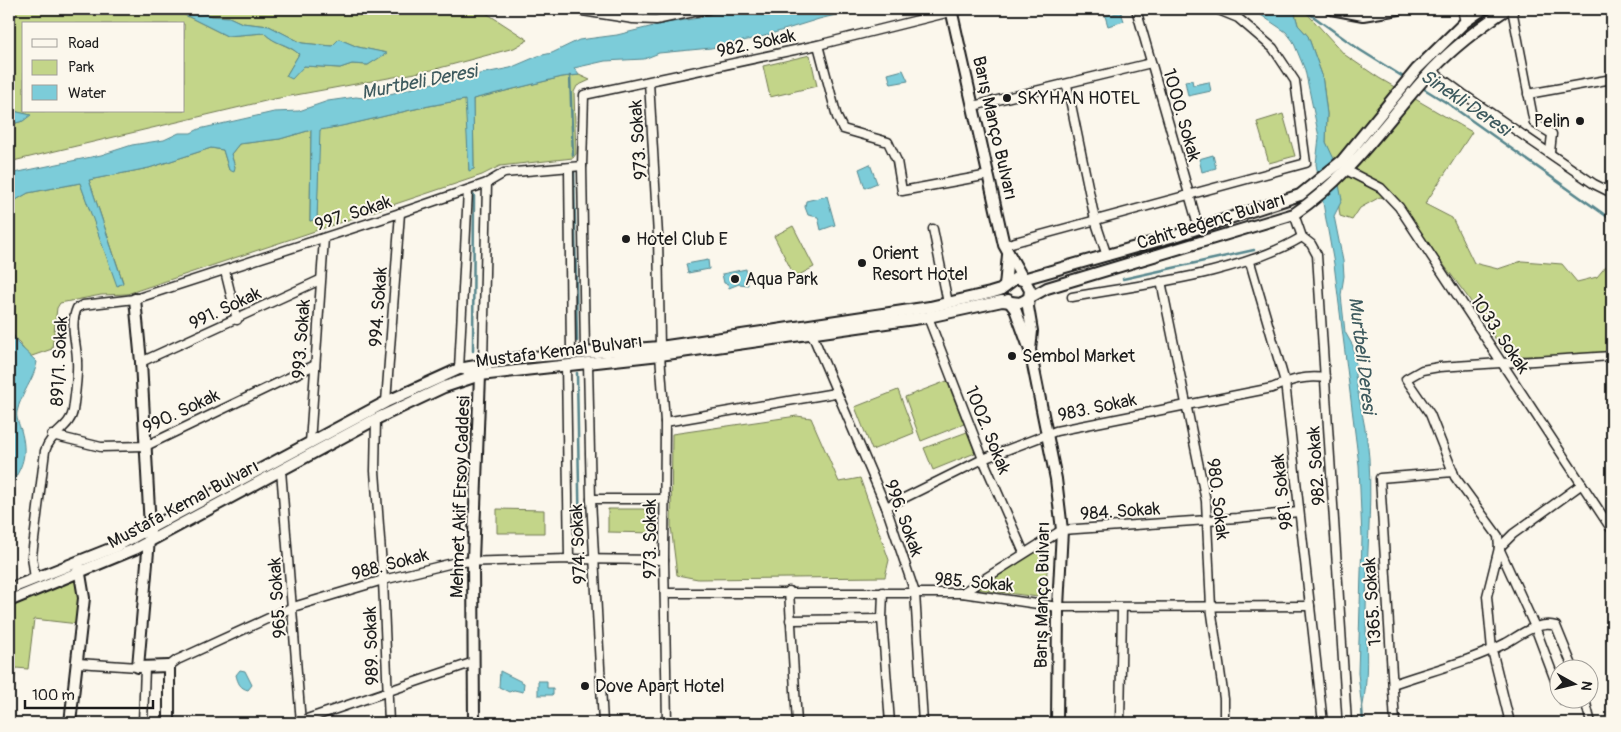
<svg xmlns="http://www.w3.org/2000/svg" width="1621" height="732" viewBox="0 0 1621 732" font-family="Pangolin,sans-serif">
<rect width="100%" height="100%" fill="#fbf7ec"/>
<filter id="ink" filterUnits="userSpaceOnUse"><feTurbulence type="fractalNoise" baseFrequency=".02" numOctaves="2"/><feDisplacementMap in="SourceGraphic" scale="10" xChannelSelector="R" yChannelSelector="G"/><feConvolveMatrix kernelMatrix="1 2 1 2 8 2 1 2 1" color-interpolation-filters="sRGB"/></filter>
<g filter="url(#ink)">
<!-- green -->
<g fill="#c3d589" stroke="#707852" fill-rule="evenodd">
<path d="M9 9H173L227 36 264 33C275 44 287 44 299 54L286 76 304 66 340 68 352 64 368 65 386 53 358 47 339 39 332 46 302 43 269 26 242 23 229 17 212 16 190 9H480L528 40 514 48 432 70 274 99 9 162V125L23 121 30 115 9 110ZM24 24H184V111H24Z"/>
<polygon points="1303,9 1345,55 1379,78 1472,132 1425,204 1452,218 1474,263 1498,269 1522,261 1562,264 1577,282 1597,277 1612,259 1612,352 1565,356 1510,356 1504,352 1467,296 1397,202 1380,197 1360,208 1352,220 1340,216 1332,157 1326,142 1327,114 1322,75 1308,36 1298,25 1295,14"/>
<polygon points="810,55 817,86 770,97 763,66"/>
<path d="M579 75 590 80 577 86 574 92 576 154 573 158 500 166 482 175 127 294 101 295 60 303 57 308 52 349 29 357 9 329V204L28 193 80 183 118 286 123 282 89 180 149 168 211 148 223 150 229 170 235 167 231 154 239 144 280 139 311 130 310 221 317 219 319 130C369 122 416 106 466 100L469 170 474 169 473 99 562 77Z"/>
<polygon points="1283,114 1295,156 1269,163 1257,122"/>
<polygon points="793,226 814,267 795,277 774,236"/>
<polygon points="947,381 964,424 921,441 905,397"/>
<polygon points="898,390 914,433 872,450 855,407"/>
<polygon points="797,416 811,418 839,482 860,478 889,560 885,577 698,579 677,575 671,526 672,434"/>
<polygon points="967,432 975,453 933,470 924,448"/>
<polygon points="497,509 544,510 544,533 497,533"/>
<polygon points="608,509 655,509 655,533 608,532"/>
<polygon points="1048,542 1046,598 976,589"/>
<polygon points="73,580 80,585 78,624 34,619 28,669 16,668 12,697 9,697 9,607"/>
</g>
<!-- water -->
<g fill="#7cccd9" stroke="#56868d">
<path d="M173 9H190L212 16 229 17 242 23 269 26 302 43 332 46 339 39 358 47 387 53 368 65 352 64 340 68 304 66 292 79 286 76 299 54C285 42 278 46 264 33L227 36Z"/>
<path d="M729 9H861L819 19 761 37 711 48 659 53 644 59 605 61 574 68 579 75 562 77 473 99 474 169 469 171 465 100C416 106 369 122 320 130L317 219 310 221 311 130 280 139 239 144 231 154 235 167 234 172 229 170 223 150 211 148 149 168 89 180 123 283 117 286 80 183 28 193 9 204V174L101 155 132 145 164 140 179 133H191L199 129 274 112 299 111 328 101 356 97 371 99 424 85 510 68 538 56 552 53 579 40 617 35 666 23 699 18Z"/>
<path d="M1252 9H1303L1295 14 1298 25 1308 36 1322 75 1327 114 1326 142 1334 159 1342 200 1334 216 1343 261 1344 276 1341 295 1345 332 1353 346 1356 365 1355 375C1359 402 1367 431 1369 458 1372 510 1366 563 1366 615 1366 647 1369 678 1362 710L1358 673 1362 538 1359 465 1334 264 1316 164 1319 137 1305 70 1293 41 1286 32Z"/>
<polygon points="1121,12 1124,21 1108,26 1105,16"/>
<polygon points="903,70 908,81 891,84 888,74"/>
<polygon points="1192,80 1193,85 1209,82 1211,91 1188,96 1185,81"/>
<polygon points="9,110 31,115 23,121 9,125"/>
<polygon points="1213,155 1216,168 1202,172 1199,159"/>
<polygon points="870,164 877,183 865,188 859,169"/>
<polygon points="827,196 835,225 821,230 818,217 808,215 805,207 806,201"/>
<polygon points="708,260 709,269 688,273 686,264"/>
<polygon points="746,269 748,285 739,284 729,288 728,284 724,283 722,274"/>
<path d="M9 329 18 344 37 362C34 380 21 393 17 412 16 418 19 424 21 430 28 455 23 467 9 487Z"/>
<path d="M240 670 245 671 252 685 248 690C240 688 238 683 236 675Z"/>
<polygon points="500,671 524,683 523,692 514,690 509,692 499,687"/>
<polygon points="538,681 547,681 547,688 553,688 553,695 538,695"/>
</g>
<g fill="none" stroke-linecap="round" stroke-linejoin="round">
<!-- stream -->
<g stroke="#56868d" stroke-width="2.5">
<polyline points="1303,9 1360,50 1405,78"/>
<polyline points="570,76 573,155"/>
<polyline points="1421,87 1447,103 1612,220"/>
<polyline points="574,171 577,341"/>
<polyline points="1123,279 1254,250"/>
<polyline points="473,351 474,195"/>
<polyline points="577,373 580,545"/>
<polyline points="1362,707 1363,723"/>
</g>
<!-- street casing -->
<g stroke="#1c1c1c" stroke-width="11">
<g id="street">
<polyline points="570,9 633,19 656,20 708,9"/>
<polyline points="1136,9 1199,229"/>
<polyline points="1462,9 1465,22"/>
<polyline points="1512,9 1534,123 1552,134 1550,152"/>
<polyline points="818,45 837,117 843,129 888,142 897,161 902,191 989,175"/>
<polyline points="1434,68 1437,75 1463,94 1594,184 1612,193"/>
<polyline points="649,82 658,236 660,347"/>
<polyline points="1067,85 1095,220 1107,256"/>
<polyline points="1528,94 1612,79"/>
<polyline points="973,106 1151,63"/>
<polyline points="569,168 571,353"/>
<polyline points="1348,171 1381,188 1399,207 1612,530"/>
<polyline points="468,190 459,369 480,375 483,363 487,183"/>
<polyline points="1294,214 1302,237 1311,244 1317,255 1347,723"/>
<polyline points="933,229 948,303"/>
<polyline points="1004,245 1306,163 1295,81 1273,48 1238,18 1216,9"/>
<polyline points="1250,262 1285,382 1323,723"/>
<polyline points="225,271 237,320"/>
<polyline points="1161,281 1206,501 1211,607 1224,699 1224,723"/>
<path d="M1072 297C1145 284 1240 274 1302 237"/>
<polyline points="928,317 983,459 1024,553"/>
<polyline points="812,334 886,507 915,593 923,723"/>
<polyline points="585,352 582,166 584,95 818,45 962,9"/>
<polyline points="660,355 665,422 664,560 667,723"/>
<polyline points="141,362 320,280"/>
<polyline points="588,363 591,499 603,723"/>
<polyline points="566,365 569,559"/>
<polyline points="386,402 400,213"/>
<polyline points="376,419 375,471 383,580 389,723"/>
<polyline points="665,422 835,393"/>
<polyline points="52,435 101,447 146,446 315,365"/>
<polyline points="310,443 324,238"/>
<polyline points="281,470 301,723"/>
<polyline points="591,499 665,499"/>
<path d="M886 507 983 459 1056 431 1272 388C1291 380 1305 375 1326 378"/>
<polyline points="1499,548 1535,627 1558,688"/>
<polyline points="1499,548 1513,534 1582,484"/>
<path d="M35 579 32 556 45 451C51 432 70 428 73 411 75 395 78 377 77 361 77 342 69 326 77 308L83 305 135 299 400 213 487 183 504 173 582 166"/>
<polyline points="789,591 797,723"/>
<polyline points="883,592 882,619 890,723"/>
<polyline points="665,593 962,593 1058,607 1310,606"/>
<polyline points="962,593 1062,530 1237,518 1299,512"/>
<polyline points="790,620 882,619"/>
<polyline points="78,663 138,667"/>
<polyline points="169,666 177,660 293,607 383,580 457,562 569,559 664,560"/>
<path d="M1393 684C1430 671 1471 661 1506 643 1520 635 1539 620 1556 626L1574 670"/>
<polyline points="1563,700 1568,700"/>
<polyline points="1585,700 1591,723"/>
<polyline points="143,723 145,667"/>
<polyline points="295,723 474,662"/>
<polyline points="1120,723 1122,608"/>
<polyline points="1395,723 1380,478 1453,472"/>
<polyline points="1510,723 1492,650 1487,596 1499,548 1498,536 1455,477 1430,414 1406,379 1422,370 1439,367 1612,356"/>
</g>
</g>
<!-- secondary casing -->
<g stroke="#1c1c1c" stroke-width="14">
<g id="secondary">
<polyline points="951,9 1004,245 1023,279"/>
<polyline points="1331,9 1363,15 1399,9"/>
<polyline points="1023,279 1178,235 1300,195 1342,161 1417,69 1465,22 1483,9"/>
<polyline points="1005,286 1008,255"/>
<polyline points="135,299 141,362 150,528 138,667 169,666 169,723"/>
<polyline points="1008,300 1015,309 1030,350 1056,479 1062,530 1058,607 1057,723"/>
<polyline points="9,589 115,547 386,402 459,369 519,358 660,347 783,329 930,307 990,293 1000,290 1016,278 1025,281 1030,290 1028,307 1032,331 1030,350"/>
<path d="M9 601 135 549 376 419 444 387 480 375 660 355 928 317 1002 301 1020 303 1047 288 1294 214C1354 173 1385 121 1433 69 1455 46 1480 27 1507 9"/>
<polyline points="70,723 84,598 79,568"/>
<polyline points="474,723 473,560 480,375"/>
</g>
</g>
<!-- street -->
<use href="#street" stroke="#fbf7ec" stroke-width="8"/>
<!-- secondary -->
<use href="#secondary" stroke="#fbf7ec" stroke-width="10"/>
</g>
</g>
<!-- markers -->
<g fill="#1c1c1c" stroke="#fbf7ec" stroke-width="2">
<circle cx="1007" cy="98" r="5"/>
<circle cx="1580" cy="121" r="5"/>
<circle cx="626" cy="239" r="5"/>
<circle cx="862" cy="263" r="5"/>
<circle cx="735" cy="279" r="5"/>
<circle cx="1012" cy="356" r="5"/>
<circle cx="585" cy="686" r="5"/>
</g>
<g text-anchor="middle" stroke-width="4" stroke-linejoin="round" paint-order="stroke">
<!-- street labels -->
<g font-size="18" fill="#1c1c1c" stroke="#fbf7ec">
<text transform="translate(756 43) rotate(-12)" y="6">982. Sokak</text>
<text transform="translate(1182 115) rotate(74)" y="6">1000. Sokak</text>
<text transform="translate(995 128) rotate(77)" y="6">Barış Manço Bulvarı</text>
<text transform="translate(638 140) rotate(-94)" y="6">973. Sokak</text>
<text transform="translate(353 213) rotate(-18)" y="6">997. Sokak</text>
<text transform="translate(1211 221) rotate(-17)" y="6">Cahit Beğenç Bulvarı</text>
<text transform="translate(378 307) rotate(-86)" y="6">994. Sokak</text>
<text transform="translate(225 308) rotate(-25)" y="6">991. Sokak</text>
<text transform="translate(1500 334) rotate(56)" y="6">1033. Sokak</text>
<text transform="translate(301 339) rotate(-86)" y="6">993. Sokak</text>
<text transform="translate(559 351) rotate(-7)" y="6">Mustafa Kemal Bulvarı</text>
<text transform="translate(59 361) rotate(-87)" y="6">891/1. Sokak</text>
<text transform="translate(1097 407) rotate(-12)" y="6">983. Sokak</text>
<text transform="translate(181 411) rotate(-25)" y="6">990. Sokak</text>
<text transform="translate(988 430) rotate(68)" y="6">1002. Sokak</text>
<text transform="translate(1316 466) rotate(-94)" y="6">982. Sokak</text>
<text transform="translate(1282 492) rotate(-97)" y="6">981. Sokak</text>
<text transform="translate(460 497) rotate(-88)" y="6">Mehmet Akif Ersoy Caddesi</text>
<text transform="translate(1218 499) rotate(83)" y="6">980. Sokak</text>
<text transform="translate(183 504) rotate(-28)" y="6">Mustafa Kemal Bulvarı</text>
<text transform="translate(1120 511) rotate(-4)" y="6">984. Sokak</text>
<text transform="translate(904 518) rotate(70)" y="6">996. Sokak</text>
<text transform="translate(650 539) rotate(-90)" y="6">973. Sokak</text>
<text transform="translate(578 544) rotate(-93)" y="6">974. Sokak</text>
<text transform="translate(390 564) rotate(-15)" y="6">988. Sokak</text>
<text transform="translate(974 582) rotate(5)" y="6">985. Sokak</text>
<text transform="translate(1042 595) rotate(-89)" y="6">Barış Manço Bulvarı</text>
<text transform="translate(277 598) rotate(-94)" y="6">965. Sokak</text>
<text transform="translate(1372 602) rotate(-94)" y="6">1365. Sokak</text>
<text transform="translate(371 646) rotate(-92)" y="6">989. Sokak</text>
</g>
<!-- poi labels -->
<g font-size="18" fill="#1c1c1c" stroke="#fbf7ec" text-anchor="start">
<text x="1017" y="104">SKYHAN HOTEL</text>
<text x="1570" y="127" text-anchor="end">Pelin</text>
<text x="636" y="245">Hotel Club E</text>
<text x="872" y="259">Orient<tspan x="872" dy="21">Resort Hotel</tspan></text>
<text x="745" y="285">Aqua Park</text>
<text x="1022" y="362">Sembol Market</text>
<text x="595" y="692">Dove Apart Hotel</text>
</g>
<!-- water labels -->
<g font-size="19" font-style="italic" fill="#3e5a5e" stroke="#fbf7ec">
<text transform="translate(419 81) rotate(-11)" y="7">Murtbeli Deresi</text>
<text transform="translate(1466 102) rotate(34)" y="7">Sinekli Deresi</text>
<text transform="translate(1363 355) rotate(83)" y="7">Murtbeli Deresi</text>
</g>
</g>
<!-- margin -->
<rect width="1621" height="732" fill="none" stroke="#fbf7ec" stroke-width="30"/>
<rect x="15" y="15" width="1591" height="702" fill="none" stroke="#1c1c1c" stroke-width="2" filter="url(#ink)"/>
<!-- legend -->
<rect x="22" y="22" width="162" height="90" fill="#fbf7ec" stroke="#a29f99"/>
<rect x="32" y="39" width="25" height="8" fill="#fbf7ec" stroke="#a29f99"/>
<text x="68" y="48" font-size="15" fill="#1c1c1c">Road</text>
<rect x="32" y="60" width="25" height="15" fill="#c3d589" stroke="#a29f99"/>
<text x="68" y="72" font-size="15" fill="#1c1c1c">Park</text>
<rect x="32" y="85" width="25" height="15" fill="#7cccd9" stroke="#a29f99"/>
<text x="68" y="98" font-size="15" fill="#1c1c1c">Water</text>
<!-- north arrow -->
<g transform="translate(1574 684) rotate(98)"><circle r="24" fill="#fbf7ec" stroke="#a29f99"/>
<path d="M0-4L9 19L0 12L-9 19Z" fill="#1c1c1c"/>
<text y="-8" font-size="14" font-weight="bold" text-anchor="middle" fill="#1c1c1c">N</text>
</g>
<!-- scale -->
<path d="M25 700v8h128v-8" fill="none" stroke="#1c1c1c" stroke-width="2.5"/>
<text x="32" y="700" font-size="15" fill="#1c1c1c" stroke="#fbf7ec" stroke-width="4" paint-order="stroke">100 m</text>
</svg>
